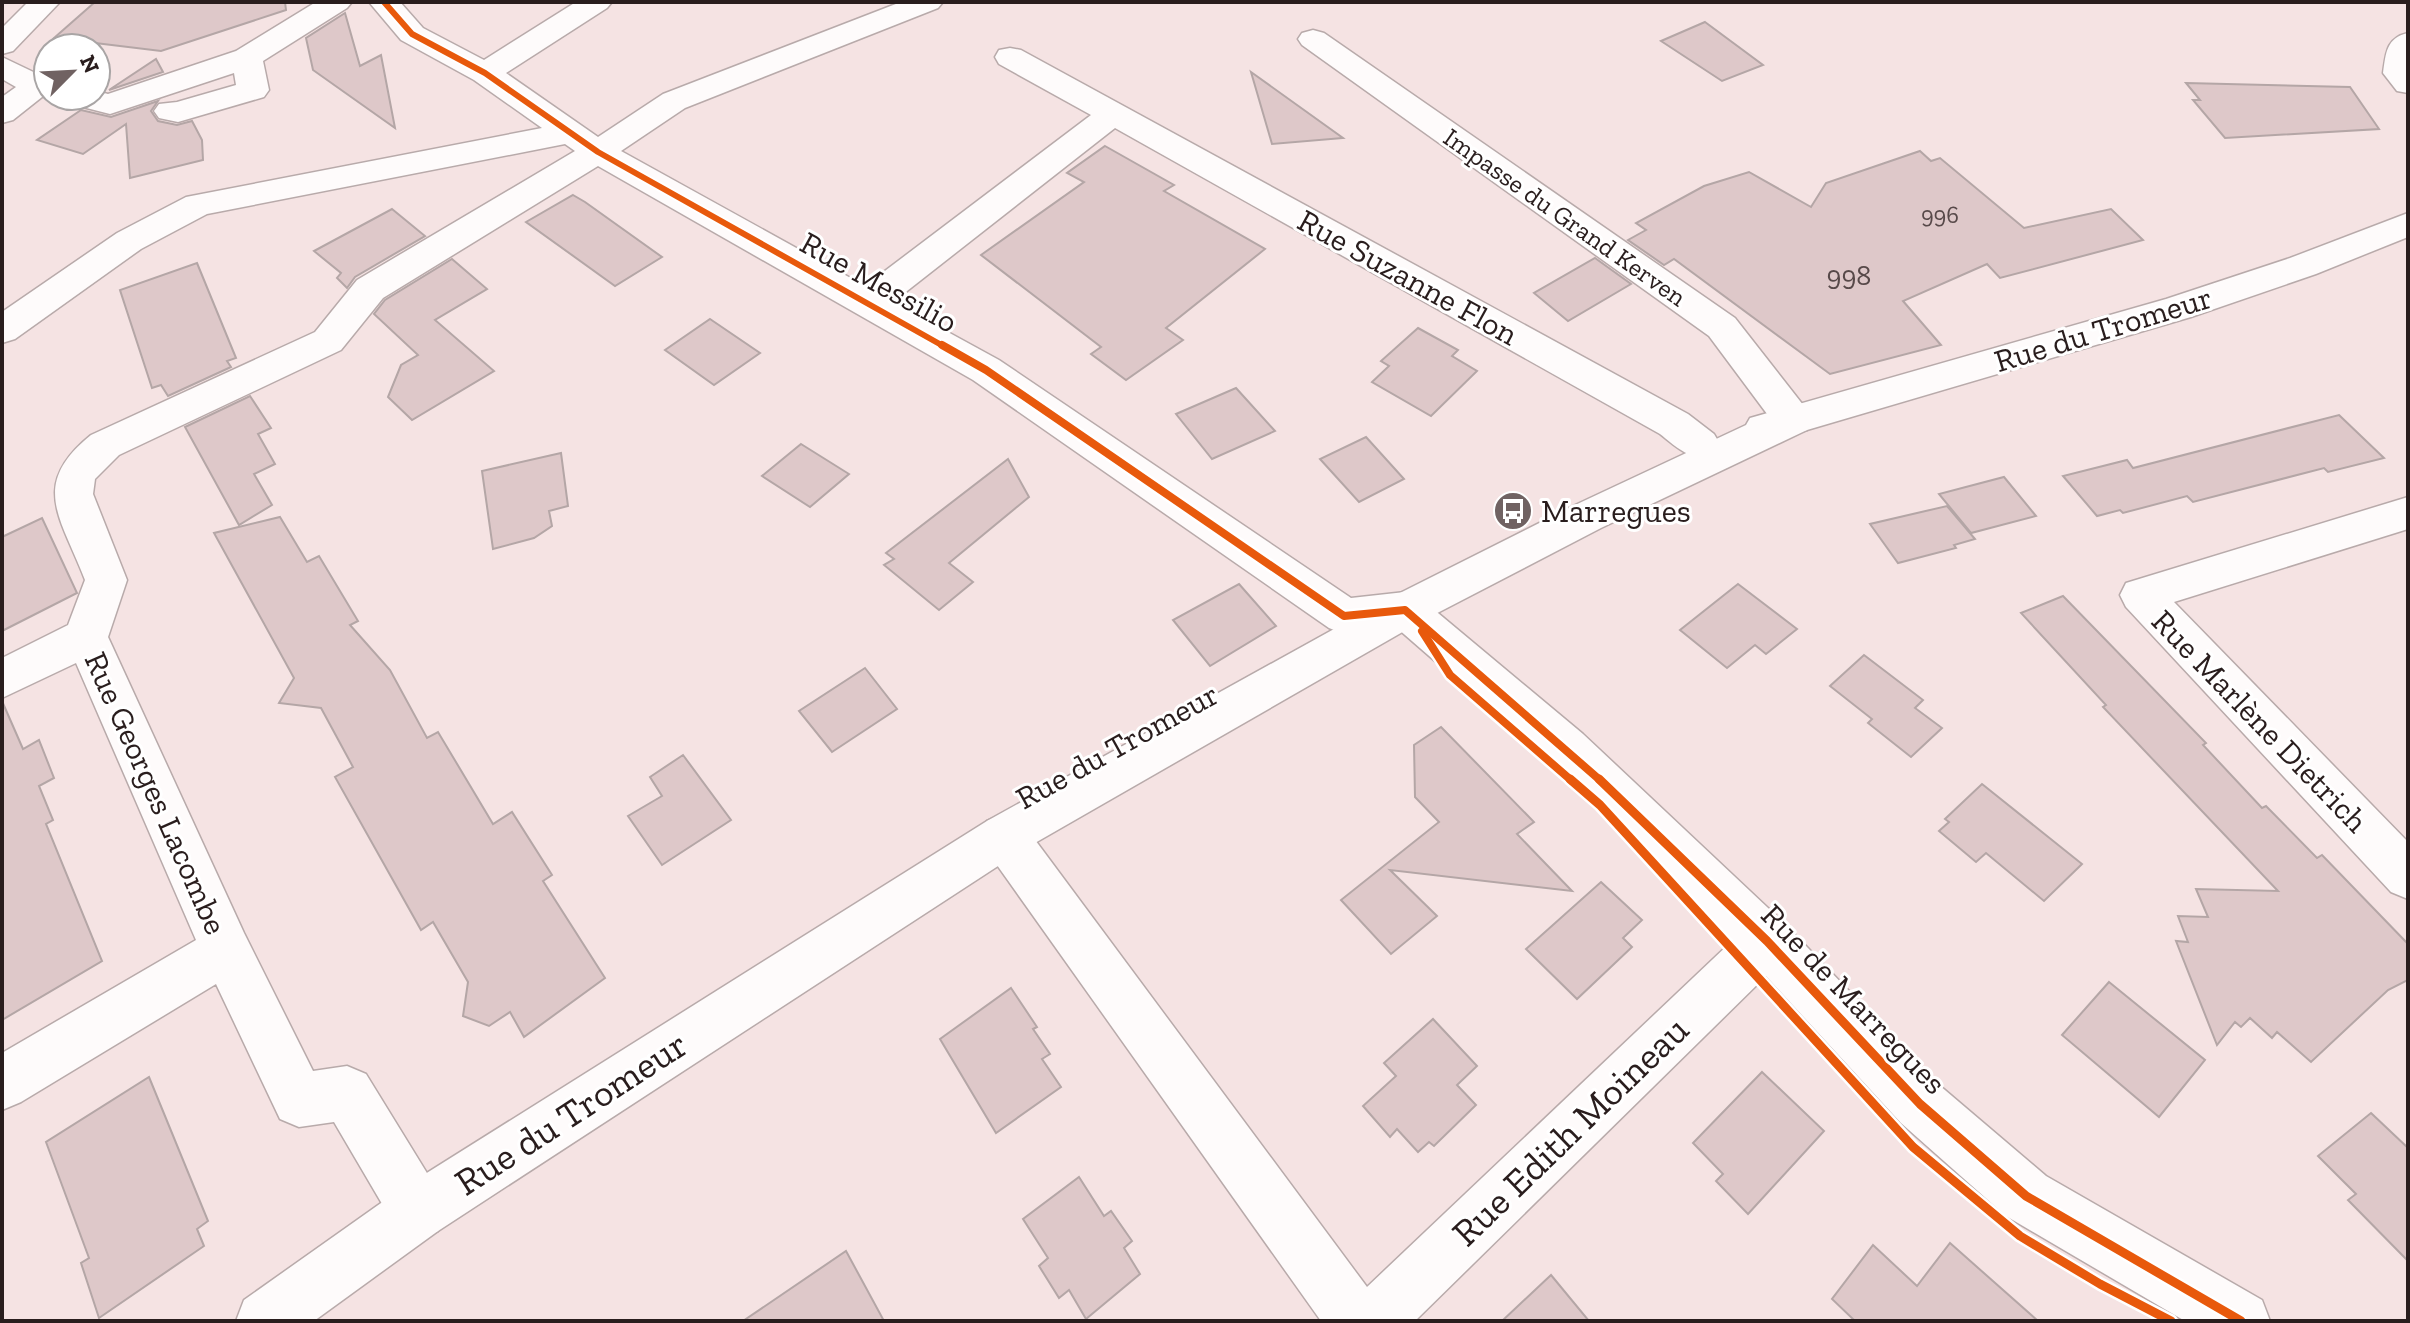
<svg xmlns="http://www.w3.org/2000/svg" width="2410" height="1323" viewBox="0 0 2410 1323" font-family="'Zilla Slab',serif">
<rect width="100%" height="100%" fill="#f5e3e3"/>
<!-- building -->
<g fill="#dec8c9" stroke="#b4a6a6" stroke-width="2">
<polygon points="95,2 285,2 286,10 161,51 54,38"/>
<polygon points="345,13 360,66 381,55 395,128 313,70 306,38"/>
<polygon points="1705,22 1763,65 1722,81 1661,41"/>
<polygon points="156,59 163,72 109,90"/>
<polygon points="1251,72 1343,138 1272,144"/>
<polygon points="2186,83 2350,87 2379,129 2225,138 2193,100 2200,100"/>
<polygon points="158,101 151,111 158,121 177,125 192,121 202,140 203,160 130,178 126,124 83,154 37,140 81,110 111,117"/>
<polygon points="1105,146 1174,185 1164,191 1265,249 1166,328 1183,340 1126,380 1091,354 1101,347 981,255 1084,182 1067,173"/>
<polygon points="1920,151 1931,161 1940,158 2024,228 2111,209 2143,240 2000,278 1987,264 1903,301 1941,345 1830,374 1674,259 1664,265 1628,240 1646,230 1636,223 1704,186 1749,172 1811,207 1826,183"/>
<polygon points="573,195 585,202 662,257 615,286 526,222"/>
<polygon points="392,209 425,236 355,277 347,288 337,278 341,273 314,251"/>
<polygon points="1595,258 1631,284 1568,321 1534,293"/>
<polygon points="452,259 487,289 435,320 494,371 412,420 388,397 401,365 418,355 374,314 385,300"/>
<polygon points="197,263 236,358 227,361 231,367 168,396 161,385 152,388 120,290"/>
<polygon points="710,319 760,353 714,385 665,350"/>
<polygon points="1418,328 1458,350 1452,356 1477,371 1431,416 1372,382 1389,366 1381,361"/>
<polygon points="1236,388 1275,431 1212,459 1176,414"/>
<polygon points="250,396 271,428 258,434 275,464 254,474 272,505 239,525 185,427"/>
<polygon points="2339,415 2384,458 2328,472 2324,468 2193,502 2187,496 2123,513 2120,510 2097,516 2063,476 2127,460 2133,468"/>
<polygon points="1366,437 1404,479 1359,502 1320,459"/>
<polygon points="801,444 849,474 810,507 762,476"/>
<polygon points="561,453 568,506 549,511 552,526 534,538 493,549 482,471"/>
<polygon points="1008,459 1029,497 949,563 973,582 939,610 884,565 894,559 886,553"/>
<polygon points="2004,477 2036,516 1971,533 1939,494"/>
<polygon points="1947,506 1975,539 1954,545 1956,548 1898,563 1870,524"/>
<polygon points="280,517 307,562 319,556 358,621 350,625 390,670 427,738 438,732 493,824 512,812 552,875 543,881 605,978 524,1037 510,1012 489,1026 463,1016 468,982 433,922 421,930 335,777 353,767 321,708 279,703 294,678 214,533"/>
<polygon points="42,518 77,593 2,631 2,537"/>
<polygon points="1239,584 1276,626 1210,666 1173,620"/>
<polygon points="1738,584 1797,629 1766,654 1755,645 1727,668 1680,630"/>
<polygon points="2063,596 2206,743 2203,745 2262,808 2266,806 2317,858 2322,855 2408,944 2408,980 2388,990 2311,1062 2277,1032 2272,1038 2250,1018 2241,1027 2235,1022 2217,1045 2176,941 2188,942 2178,916 2208,917 2196,889 2278,891 2103,707 2106,705 2021,613"/>
<polygon points="1864,655 1923,700 1915,708 1942,728 1911,757 1868,723 1872,719 1830,686"/>
<polygon points="865,668 897,709 832,752 799,711"/>
<polygon points="2,701 23,749 39,740 54,778 39,786 53,820 46,824 102,961 2,1020"/>
<polygon points="1441,727 1534,822 1517,834 1572,891 1390,870 1437,916 1391,954 1341,900 1439,822 1415,797 1414,745"/>
<polygon points="683,755 731,820 662,865 628,816 662,796 650,777"/>
<polygon points="1982,784 2082,864 2044,901 1986,853 1976,862 1939,831 1949,822 1945,819"/>
<polygon points="1601,882 1642,920 1623,938 1632,947 1577,999 1526,949"/>
<polygon points="2109,982 2205,1060 2159,1117 2062,1035"/>
<polygon points="1011,988 1037,1027 1033,1029 1050,1054 1042,1059 1061,1087 996,1133 940,1039"/>
<polygon points="1433,1019 1477,1066 1457,1085 1476,1105 1434,1146 1429,1142 1418,1152 1397,1129 1390,1137 1363,1106 1396,1076 1384,1063"/>
<polygon points="1762,1072 1824,1131 1748,1214 1716,1181 1723,1174 1693,1143"/>
<polygon points="149,1077 208,1221 197,1229 204,1246 99,1318 81,1263 89,1258 46,1142"/>
<polygon points="2371,1113 2408,1148 2408,1261 2348,1200 2356,1194 2318,1156"/>
<polygon points="1079,1177 1104,1216 1111,1211 1132,1241 1124,1248 1140,1274 1086,1319 1069,1290 1059,1298 1039,1266 1048,1258 1023,1219"/>
<polygon points="1950,1243 2038,1321 1855,1321 1832,1299 1873,1245 1917,1286"/>
<polygon points="846,1251 884,1321 743,1321"/>
<polygon points="1551,1275 1589,1321 1502,1321"/>
</g>
<g fill="none" stroke-linecap="round" stroke-linejoin="round">
<!-- minor casing -->
<g stroke="#b8aaaa" stroke-width="3">
<g id="minor">
<polygon points="28,2 60,2 13,51 2,54 2,28"/>
<polygon points="316,2 352,2 347,8 263,61 269,90 264,97 178,122 159,118 154,111 159,104 177,102 236,85 234,73 110,114 67,103 62,96 96,96 96,91 108,94 236,51"/>
<path d="M369 2H400L423 28 484 60 576 2H612L607 8 506 73 598 137 663 94 901 2H943L938 8 685 108 621 151 865 286 1091 115 999 64 995 57 999 50 1010 48 1021 50 1688 414 1714 434 1720 444 1714 454C1690 462 1678 448 1660 434L1115 128 893 302 999 360 1351 598 1405 592 1420 598 1583 734 1785 924 1939 1085 2046 1176 2262 1300 2270 1321H2185L2006 1216 1901 1123 1766 976 1415 1321H1321L987 851 980 836 987 821 1004 814 1021 821 1367 1287 1732 941 1551 762 1397 628 1344 634 1329 628 973 380 598 166 383 298 341 350 119 455 95 479 93 494 127 580 108 637 244 933 313 1071 347 1066 366 1074 438 1191 446 1211 438 1231 418 1239 398 1231 334 1122 299 1127 280 1119 216 984 21 1102 2 1110V1053L196 940 76 663 2 698V658L68 625 85 580C61 517 29 485 91 435L315 332 357 280 575 151 565 144 207 214 141 249 15 339 2 343V312L117 233 186 197 542 128 474 80 401 40Z"/>
<polygon points="1313,30 1324,33 1735,318 1807,410 1812,420 1807,430 1793,434 1779,430 1709,336 1302,45 1298,39 1302,33"/>
<path d="M2408 33V93L2397 91 2383 73C2386 53 2386 38 2408 33Z"/>
<polygon points="2,57 48,79 48,96 58,96 42,97 13,120 2,123 2,97 16,87 2,79"/>
<polygon points="2408,497 2408,529 2174,602 2408,842 2408,899 2391,892 2126,607 2120,595 2126,583"/>
</g>
</g>
<!-- secondary casing -->
<g stroke="#b8aaaa" stroke-width="3">
<polygon id="secondary" points="2408,213 2408,237 2316,274 2191,317 1807,430 1601,528 1420,622 1021,851 438,1231 314,1321 236,1321 244,1300 398,1191 987,821 1390,598 1573,506 1746,425 1750,418 2166,299 2290,258"/>
</g>
<!-- minor -->
<use href="#minor" fill="#fefbfb" fill-rule="evenodd"/>
<!-- secondary -->
<use href="#secondary" fill="#fefbfb" fill-rule="evenodd"/>
<!-- cycleway-far2 casing -->
<g stroke="#fff" stroke-width="10">
<polyline id="cycleway-far2" points="384,2 412,34 485,73 598,152 945,347"/>
</g>
<!-- cycleway-far1 casing -->
<g stroke="#fff" stroke-width="13">
<g id="cycleway-far1">
<polyline points="942,345 986,370 1344,616 1405,610 1601,781"/>
<polyline points="1422,631 1450,675 1572,781"/>
</g>
</g>
<!-- cycleway casing -->
<g stroke="#fff" stroke-width="14">
<g id="cycleway">
<polyline points="1570,779 1600,805 1913,1147 2020,1236 2100,1284 2171,1321"/>
<polyline points="1599,779 1767,941 1920,1104 2026,1196 2241,1321"/>
</g>
</g>
<!-- cycleway-far2 -->
<use href="#cycleway-far2" stroke="#e8590c" stroke-width="6"/>
<!-- cycleway-far1 -->
<use href="#cycleway-far1" stroke="#e8590c" stroke-width="8"/>
<!-- cycleway -->
<use href="#cycleway" stroke="#e8590c" stroke-width="9"/>
</g>
<!-- icons -->
<defs>
<g id="bus-disc" transform="scale(2)"><circle r="9.5" fill="#706262" stroke="#fff"/><path d="M-5-6H5V4H4V6H2V4H-2V6H-4V4H-5ZM-3.5-4V0h7V-4ZM-3.5 1.2v1.5H-2V1.2ZM2 1.2v1.5H3.5V1.2Z" fill="#fff"/></g>
</defs>
<g fill-rule="evenodd">
<use href="#bus-disc" x="1513" y="511"/>
</g>
<g text-anchor="middle" stroke-width="6" stroke-linejoin="round" paint-order="stroke">
<!-- far-number labels -->
<g font-size="24" fill="#574949">
<text x="1940" y="223">996</text>
</g>
<!-- far-street labels -->
<g font-size="26" fill="#291d1d" stroke="#fff">
<text transform="translate(1565 217) rotate(35)" y="9">Impasse du Grand Kerven</text>
</g>
<!-- number labels -->
<g font-size="28" fill="#574949">
<text x="1849" y="285">998</text>
</g>
<!-- street labels -->
<g font-size="32" fill="#291d1d" stroke="#fff">
<text transform="translate(1408 277) rotate(29)" y="11">Rue Suzanne Flon</text>
<text transform="translate(879 282) rotate(29)" y="11">Rue Messilio</text>
<text transform="translate(2103 329) rotate(-17)" y="11">Rue du Tromeur</text>
<text transform="translate(2260 721) rotate(46)" y="11">Rue Marlène Dietrich</text>
<text transform="translate(1117 746) rotate(-29)" y="11">Rue du Tromeur</text>
<text transform="translate(156 793) rotate(66)" y="11">Rue Georges Lacombe</text>
<text transform="translate(1854 999) rotate(46)" y="11">Rue de Marregues</text>
</g>
<!-- poi labels -->
<g font-size="32" fill="#291d1d" stroke="#fff" text-anchor="start">
<text x="1541" y="522">Marregues</text>
</g>
<!-- near-street labels -->
<g font-size="38" fill="#291d1d" stroke="#fff">
<text transform="translate(571 1113) rotate(-33)" y="13">Rue du Tromeur</text>
<text transform="translate(1570 1131) rotate(-44)" y="13">Rue Edith Moineau</text>
</g>
</g>
<!-- border -->
<rect width="2410" height="1323" fill="none" stroke="#291d1d" stroke-width="8"/>
<!-- north arrow -->
<g transform="translate(72 72) rotate(66)"><circle r="38" fill="#ffffff" stroke="#a9a5a5" stroke-width="2"/>
<path d="M0-6L14 30L0 20L-14 30Z" fill="#706262"/>
<text y="-12" font-size="22" font-weight="bold" text-anchor="middle" fill="#291d1d">N</text>
</g>
</svg>
